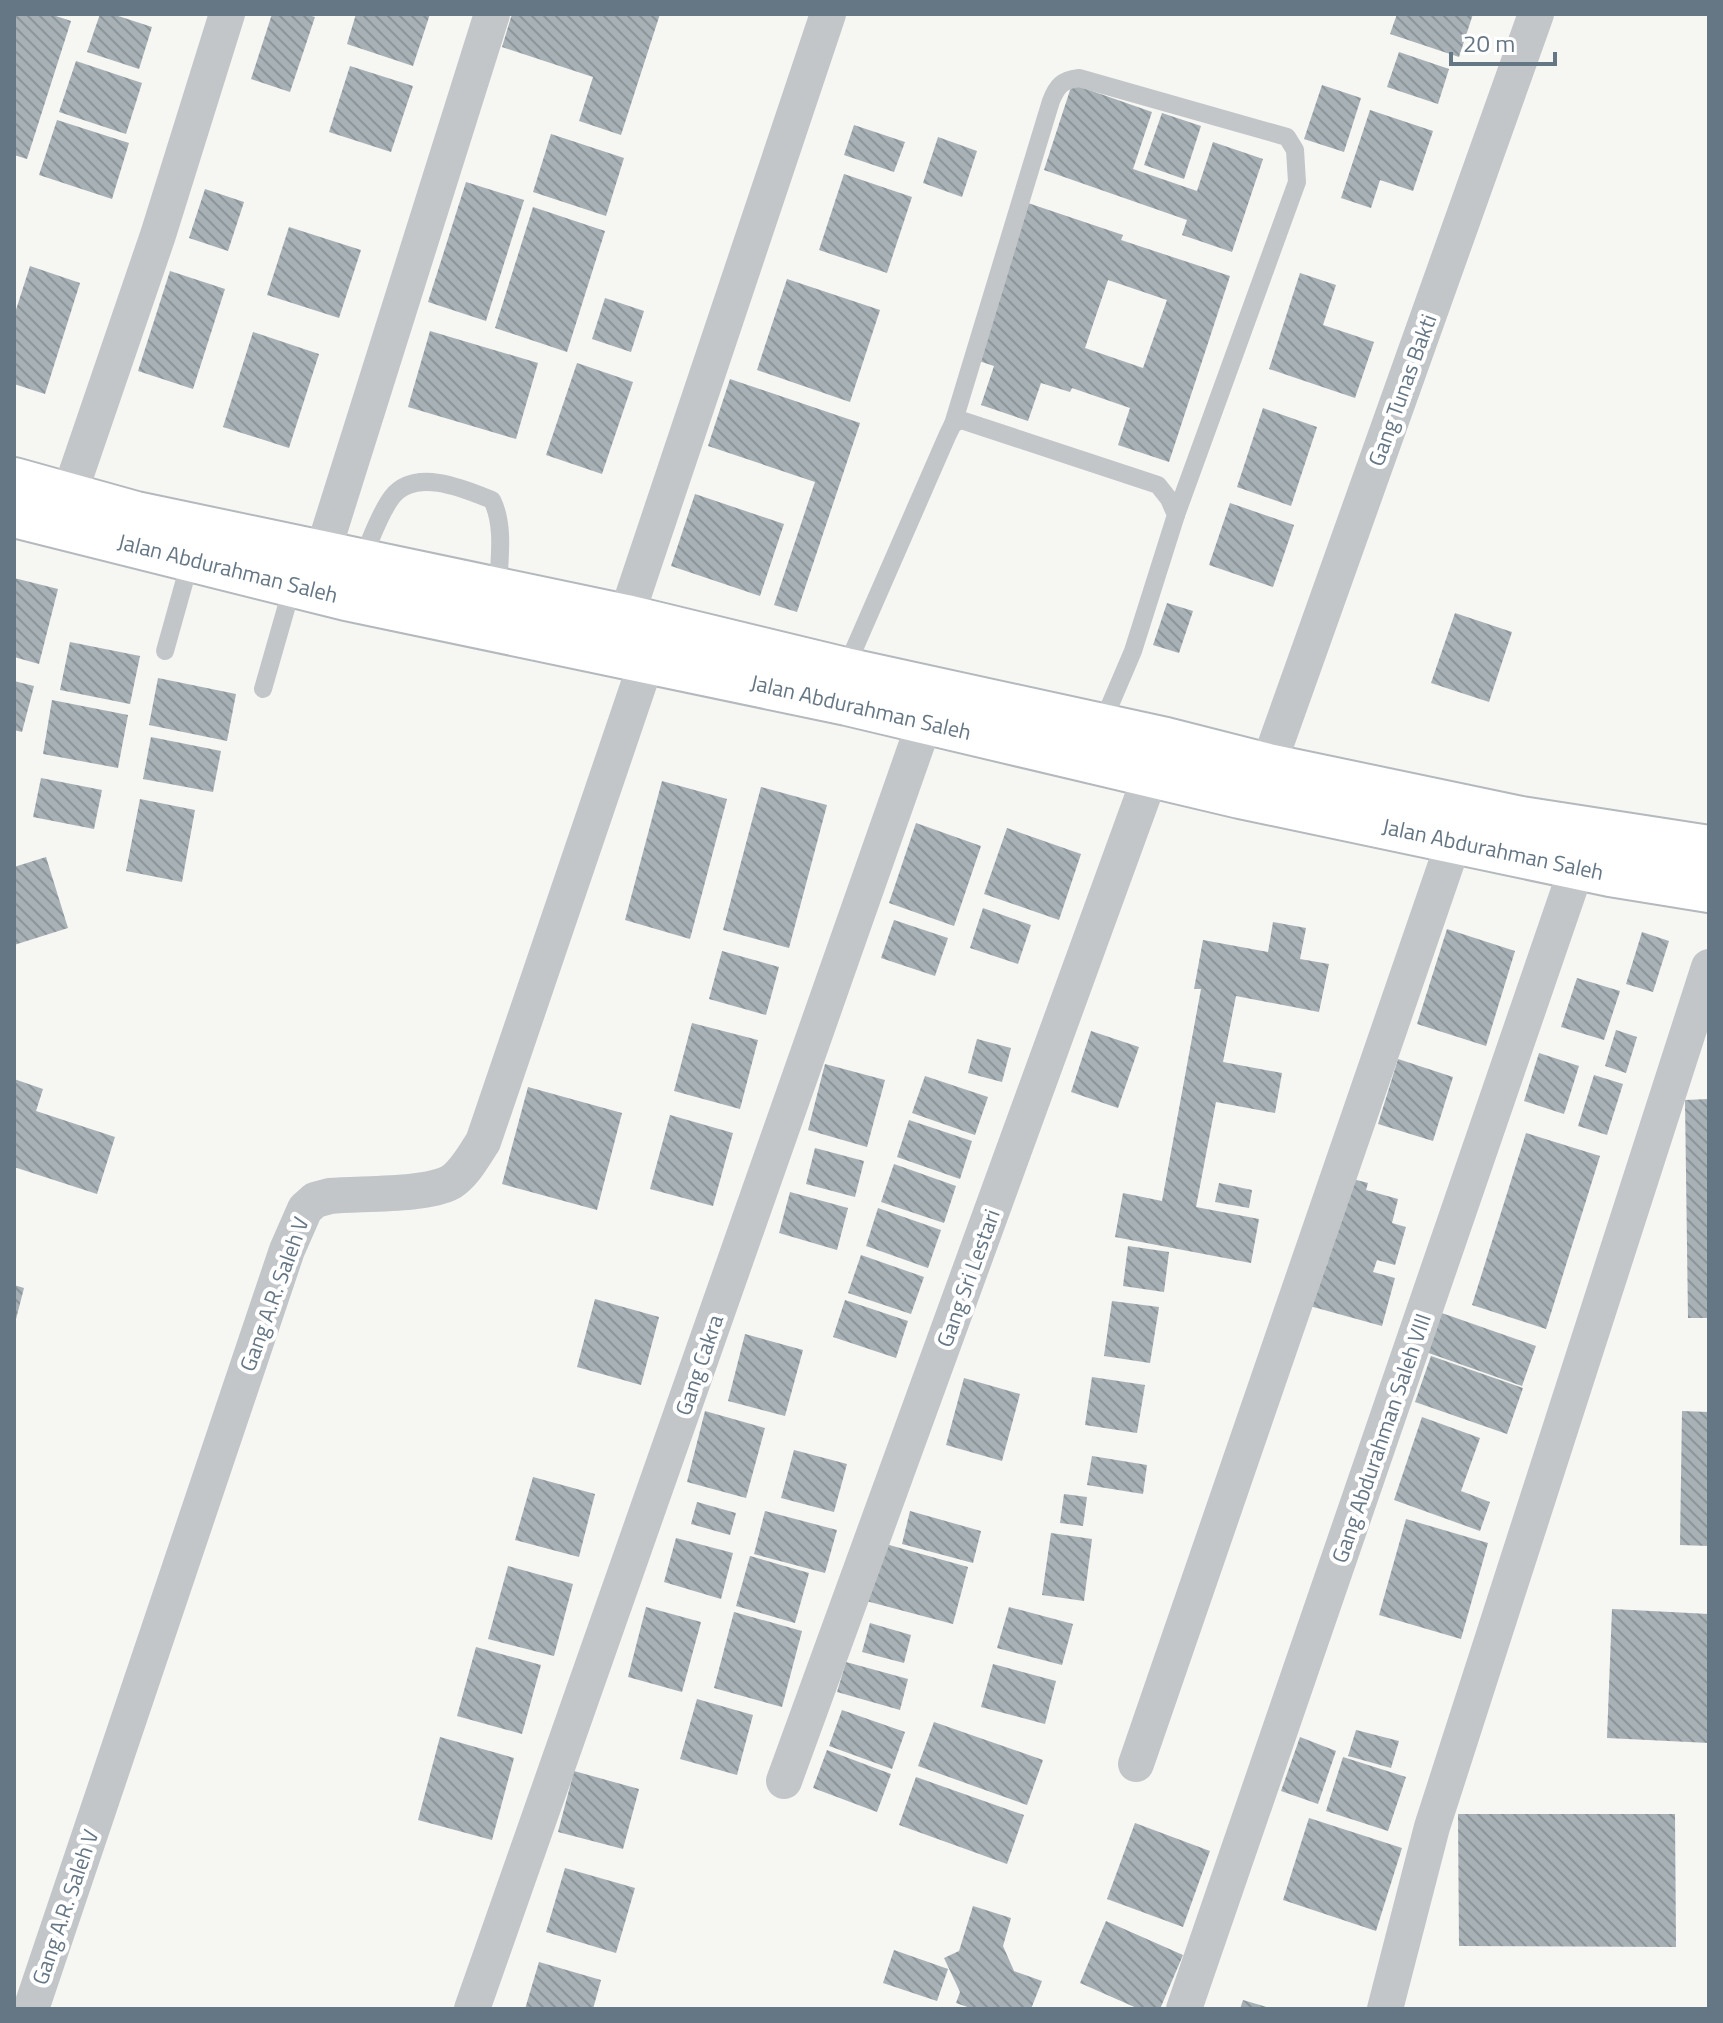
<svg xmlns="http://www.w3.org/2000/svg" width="1723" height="2023" viewBox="0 0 1723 2023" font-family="'Titillium Web',sans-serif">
<defs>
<pattern id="building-back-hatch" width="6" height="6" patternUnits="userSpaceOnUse" patternTransform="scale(2)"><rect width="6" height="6" fill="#a8b1b6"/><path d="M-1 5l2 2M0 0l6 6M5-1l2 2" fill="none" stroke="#8c959a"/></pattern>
</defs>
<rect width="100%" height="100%" fill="#f6f6f3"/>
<!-- building -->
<g fill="url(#building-back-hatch)" fill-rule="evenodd">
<polygon points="14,14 50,14 71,21 27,159 14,155"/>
<polygon points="100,14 112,14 152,27 139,69 87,52"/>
<polygon points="272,14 305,14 315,17 290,92 251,79"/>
<polygon points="356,14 430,14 413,66 347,44"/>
<polygon points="512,14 660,14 621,135 579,121 593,77 502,47"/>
<polygon points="1397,14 1473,14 1459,57 1390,34"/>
<polygon points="1399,52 1449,69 1438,104 1387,87"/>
<polygon points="76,61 142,83 126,134 59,112"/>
<polygon points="350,66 413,86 391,152 329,132"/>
<polygon points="1072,84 1152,112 1133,169 1197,191 1213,142 1263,159 1232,252 1182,235 1187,220 1044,170"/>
<polygon points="1322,85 1361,98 1344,152 1304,139"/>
<polygon points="1370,110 1433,131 1413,191 1380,180 1371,208 1341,198"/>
<polygon points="1162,113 1201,126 1184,179 1144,165"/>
<polygon points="57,120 129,143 112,199 39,175"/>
<polygon points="854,125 905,142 894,172 844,155"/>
<polygon points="551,134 624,158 606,216 533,192"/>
<polygon points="938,137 977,151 962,197 923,183"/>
<polygon points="844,174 912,197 887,273 819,250"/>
<polygon points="466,182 524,200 486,321 428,302"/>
<polygon points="205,189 244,202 228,251 189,238"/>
<path d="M1019 200 1123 235 1121 240 1230 276 1169 462 1118 445 1130 408 1072 388 1070 392 1041 383 1028 421 981 405 994 366 967 357ZM1108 280 1167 300 1143 368 1085 348Z"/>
<polygon points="533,207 605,231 567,352 495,328"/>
<polygon points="289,227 361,250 339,318 267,295"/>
<polygon points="30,266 80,283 45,394 14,384 14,316"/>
<polygon points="170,271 225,289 193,389 138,371"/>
<polygon points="1300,273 1336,285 1323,325 1374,342 1355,398 1269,369"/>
<polygon points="787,279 880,310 850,402 757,370"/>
<polygon points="605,298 644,311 631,352 592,339"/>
<polygon points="430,331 538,363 516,439 408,407"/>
<polygon points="253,332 319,354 289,448 223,427"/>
<polygon points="577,363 633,382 602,474 546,455"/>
<polygon points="730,379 860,423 797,612 774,605 815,482 708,446"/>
<polygon points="1263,408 1317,427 1291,506 1237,487"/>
<polygon points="695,494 784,524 760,596 671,566"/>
<polygon points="1230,503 1294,525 1273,587 1209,565"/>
<polygon points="14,578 58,589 39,664 14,657"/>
<polygon points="1167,603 1193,611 1179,653 1153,645"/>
<polygon points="1455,613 1512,632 1489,702 1431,683"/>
<polygon points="70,642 140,656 130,704 60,690"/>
<polygon points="158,678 236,694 227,741 149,725"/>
<polygon points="14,681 34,686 22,732 14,730"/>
<polygon points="52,700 128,715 118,768 43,754"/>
<polygon points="151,737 221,751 213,792 143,779"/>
<polygon points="41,778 102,790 94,829 33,817"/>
<polygon points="662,781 727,799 690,939 625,920"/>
<polygon points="761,787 827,805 789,948 723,930"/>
<polygon points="140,799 195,810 182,882 126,871"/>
<polygon points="916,823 981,846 954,926 889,903"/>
<polygon points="1007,828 1081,854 1059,920 984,894"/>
<polygon points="46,857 68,928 14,945 14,867"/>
<polygon points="983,908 1031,925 1018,964 970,948"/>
<polygon points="894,920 948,938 935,976 881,958"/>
<polygon points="1273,922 1306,928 1300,959 1329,964 1319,1012 1236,996 1223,1062 1282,1073 1275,1113 1216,1102 1196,1207 1259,1219 1251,1263 1115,1237 1123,1193 1162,1201 1201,989 1194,989 1203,940 1268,952"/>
<polygon points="1447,929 1515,951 1486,1046 1417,1024"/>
<polygon points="1642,932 1669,941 1653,992 1626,984"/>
<polygon points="722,951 779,967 766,1015 709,999"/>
<polygon points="1577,978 1620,991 1604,1040 1561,1027"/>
<polygon points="692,1023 758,1040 740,1109 674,1091"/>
<polygon points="1616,1030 1637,1037 1626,1073 1605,1066"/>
<polygon points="1091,1031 1139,1047 1118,1108 1071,1092"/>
<polygon points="977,1039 1011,1048 1002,1082 968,1073"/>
<polygon points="1539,1053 1579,1066 1564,1114 1524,1101"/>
<polygon points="1398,1059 1453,1077 1433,1141 1378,1124"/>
<polygon points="825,1064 885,1080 867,1147 808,1130"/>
<polygon points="1594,1075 1623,1084 1607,1135 1578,1126"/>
<polygon points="925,1076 988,1097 975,1135 912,1113"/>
<polygon points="14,1079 43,1089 36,1111 115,1137 97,1194 14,1167"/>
<polygon points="528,1087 622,1113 597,1210 502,1184"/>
<polygon points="1709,1099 1709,1318 1688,1318 1685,1100"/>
<polygon points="670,1115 733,1133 713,1206 650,1189"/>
<polygon points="909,1120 972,1141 960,1179 897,1157"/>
<polygon points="1526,1133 1600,1156 1546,1329 1472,1305"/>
<polygon points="815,1148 864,1161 855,1197 806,1184"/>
<polygon points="894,1164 956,1186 944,1223 881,1202"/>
<polygon points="1345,1177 1368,1183 1366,1190 1398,1199 1392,1223 1406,1227 1395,1265 1377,1260 1373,1272 1395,1278 1382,1326 1306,1305 1318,1263 1327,1265"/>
<polygon points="1219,1183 1252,1190 1249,1208 1215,1202"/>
<polygon points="790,1192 848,1208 837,1250 779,1233"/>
<polygon points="878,1208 941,1230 928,1268 866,1246"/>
<polygon points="1128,1246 1169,1252 1164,1292 1123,1286"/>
<polygon points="861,1255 924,1277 911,1314 848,1293"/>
<polygon points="14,1285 24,1288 15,1323 14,1323"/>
<polygon points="595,1299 659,1317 641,1385 577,1367"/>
<polygon points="845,1300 908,1321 896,1358 833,1337"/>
<polygon points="1112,1301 1159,1307 1150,1363 1104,1356"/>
<polygon points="1436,1311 1536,1346 1522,1386 1423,1351"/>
<polygon points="745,1334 803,1350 785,1416 728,1401"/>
<polygon points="1431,1356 1523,1388 1507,1434 1415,1402"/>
<polygon points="1092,1377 1145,1385 1137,1433 1085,1425"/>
<polygon points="964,1378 1020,1394 1002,1461 946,1445"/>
<polygon points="705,1411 765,1428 746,1498 687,1482"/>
<polygon points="1682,1411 1709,1412 1709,1546 1680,1545"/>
<polygon points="1422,1417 1480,1438 1461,1491 1490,1502 1480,1531 1394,1500"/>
<polygon points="794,1450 847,1464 834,1512 781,1498"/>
<polygon points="1092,1456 1147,1465 1143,1494 1087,1485"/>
<polygon points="533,1477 595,1494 579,1557 515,1540"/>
<polygon points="1064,1494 1087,1497 1083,1526 1060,1523"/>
<polygon points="697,1502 736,1513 730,1535 691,1524"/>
<polygon points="765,1511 837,1530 825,1573 754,1554"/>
<polygon points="910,1511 981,1531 973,1563 902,1544"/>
<polygon points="1406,1519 1488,1543 1461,1639 1379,1615"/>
<polygon points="1051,1533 1092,1539 1084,1601 1042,1595"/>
<polygon points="676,1538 733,1553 721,1599 664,1582"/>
<polygon points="882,1543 968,1567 953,1624 866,1601"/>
<polygon points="750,1556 809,1573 795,1623 736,1606"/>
<polygon points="508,1566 573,1584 554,1656 488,1639"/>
<polygon points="646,1607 701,1622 682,1692 628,1677"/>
<polygon points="1009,1607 1073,1624 1062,1665 997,1648"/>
<polygon points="1612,1609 1709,1614 1709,1743 1607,1738"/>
<polygon points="734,1612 802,1631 782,1707 714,1688"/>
<polygon points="870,1623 911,1635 904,1663 862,1652"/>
<polygon points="476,1647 541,1665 522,1734 457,1716"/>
<polygon points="846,1662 908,1679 900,1710 837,1692"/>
<polygon points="993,1664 1056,1681 1045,1724 981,1707"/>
<polygon points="697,1699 753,1715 737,1775 680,1759"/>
<polygon points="842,1710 905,1732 892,1769 829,1746"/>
<polygon points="934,1722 1043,1760 1027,1805 918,1766"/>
<polygon points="1356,1730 1399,1741 1391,1768 1348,1756"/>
<polygon points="440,1737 514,1758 492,1840 418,1820"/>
<polygon points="1300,1737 1336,1751 1318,1804 1281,1791"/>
<polygon points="827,1750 891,1774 877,1812 813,1788"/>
<polygon points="1343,1757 1406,1777 1388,1831 1326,1811"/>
<polygon points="574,1771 639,1789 623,1849 558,1832"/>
<polygon points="916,1777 1024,1815 1007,1864 899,1825"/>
<polygon points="1458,1814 1675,1814 1676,1947 1459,1946"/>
<polygon points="1309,1818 1402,1848 1376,1931 1283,1900"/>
<polygon points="1135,1823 1210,1851 1183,1927 1107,1899"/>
<polygon points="565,1868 635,1888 616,1953 546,1932"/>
<polygon points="973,1906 1011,1918 1003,1946 1014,1971 1042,1981 1031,2009 973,2009 956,2003 960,1992 944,1958 959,1951"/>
<polygon points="1106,1921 1183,1955 1160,2009 1139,2009 1080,1983"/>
<polygon points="894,1950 948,1969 937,2001 883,1983"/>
<polygon points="539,1962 601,1980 593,2009 525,2009"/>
<polygon points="1243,2000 1270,2008 1270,2009 1240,2009"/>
</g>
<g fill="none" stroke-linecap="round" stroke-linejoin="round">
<!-- secondary casing -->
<g stroke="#b4b9be" stroke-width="48">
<g id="secondary">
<polyline points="14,480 136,514 626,617 845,670 1166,740 1268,766 1521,819 1709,848"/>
<polyline points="14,515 346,598 847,703 1240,796 1610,874 1709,890"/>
</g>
</g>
<!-- lane -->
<g stroke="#c2c6c9" stroke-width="18">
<path d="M953 424 1051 101C1057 86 1062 80 1079 78L1287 137 1295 150 1297 182 1176 515"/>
<path d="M362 559C371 540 379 514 392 497 415 467 465 489 492 500 505 526 499 560 498 589"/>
<polyline points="165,651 191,558"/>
<polyline points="845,670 948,434 953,424 961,420 1158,485 1169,499 1176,515 1133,651 1101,726"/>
<polyline points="263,689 293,584"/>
</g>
<!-- street -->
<g stroke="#c2c6c9" stroke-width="36">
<polyline points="69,495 158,235 227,14"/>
<polyline points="323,551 492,14"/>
<polyline points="626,617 828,14"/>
<polyline points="1268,766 1536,14"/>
<polyline points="1136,1764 1463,815"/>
<polyline points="784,1781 1151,774"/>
<path d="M31 2009 287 1250 305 1209 315 1200 330 1196C360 1193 426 1196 451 1182 465 1173 474 1155 483 1142L647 660"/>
<polyline points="472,2009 925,721"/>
<polyline points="1184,2009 1577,867"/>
<polyline points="1385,2009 1432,1827 1709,967"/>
</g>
<!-- secondary -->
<use href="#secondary" stroke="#fff" stroke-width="44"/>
</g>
<g text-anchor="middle" stroke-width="8" stroke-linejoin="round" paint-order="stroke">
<!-- street labels -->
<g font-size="22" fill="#657684" stroke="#fff">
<text transform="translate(1402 390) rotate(-70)" y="8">Gang Tunas Bakti</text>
<text transform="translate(228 568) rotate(14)" y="8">Jalan Abdurahman Saleh</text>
<text transform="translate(861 707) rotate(13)" y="8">Jalan Abdurahman Saleh</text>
<text transform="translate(1493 849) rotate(12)" y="8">Jalan Abdurahman Saleh</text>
<text transform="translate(968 1278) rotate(-70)" y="8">Gang Sri Lestari</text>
<text transform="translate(274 1294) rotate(-70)" y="8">Gang A.R. Saleh V</text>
<text transform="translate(699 1365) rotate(-71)" y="8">Gang Cakra</text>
<text transform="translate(1381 1438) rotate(-71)" y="8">Gang Abdurahman Saleh VIII</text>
<text transform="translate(65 1907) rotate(-71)" y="8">Gang A.R. Saleh V</text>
</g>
</g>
<!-- border -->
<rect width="1723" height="2023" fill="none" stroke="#657684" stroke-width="32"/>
<!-- scale -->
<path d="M1451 52v12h104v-12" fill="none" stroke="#657684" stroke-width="4"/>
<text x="1463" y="52" font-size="24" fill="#657684" stroke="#ffffff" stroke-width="6" paint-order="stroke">20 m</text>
</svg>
